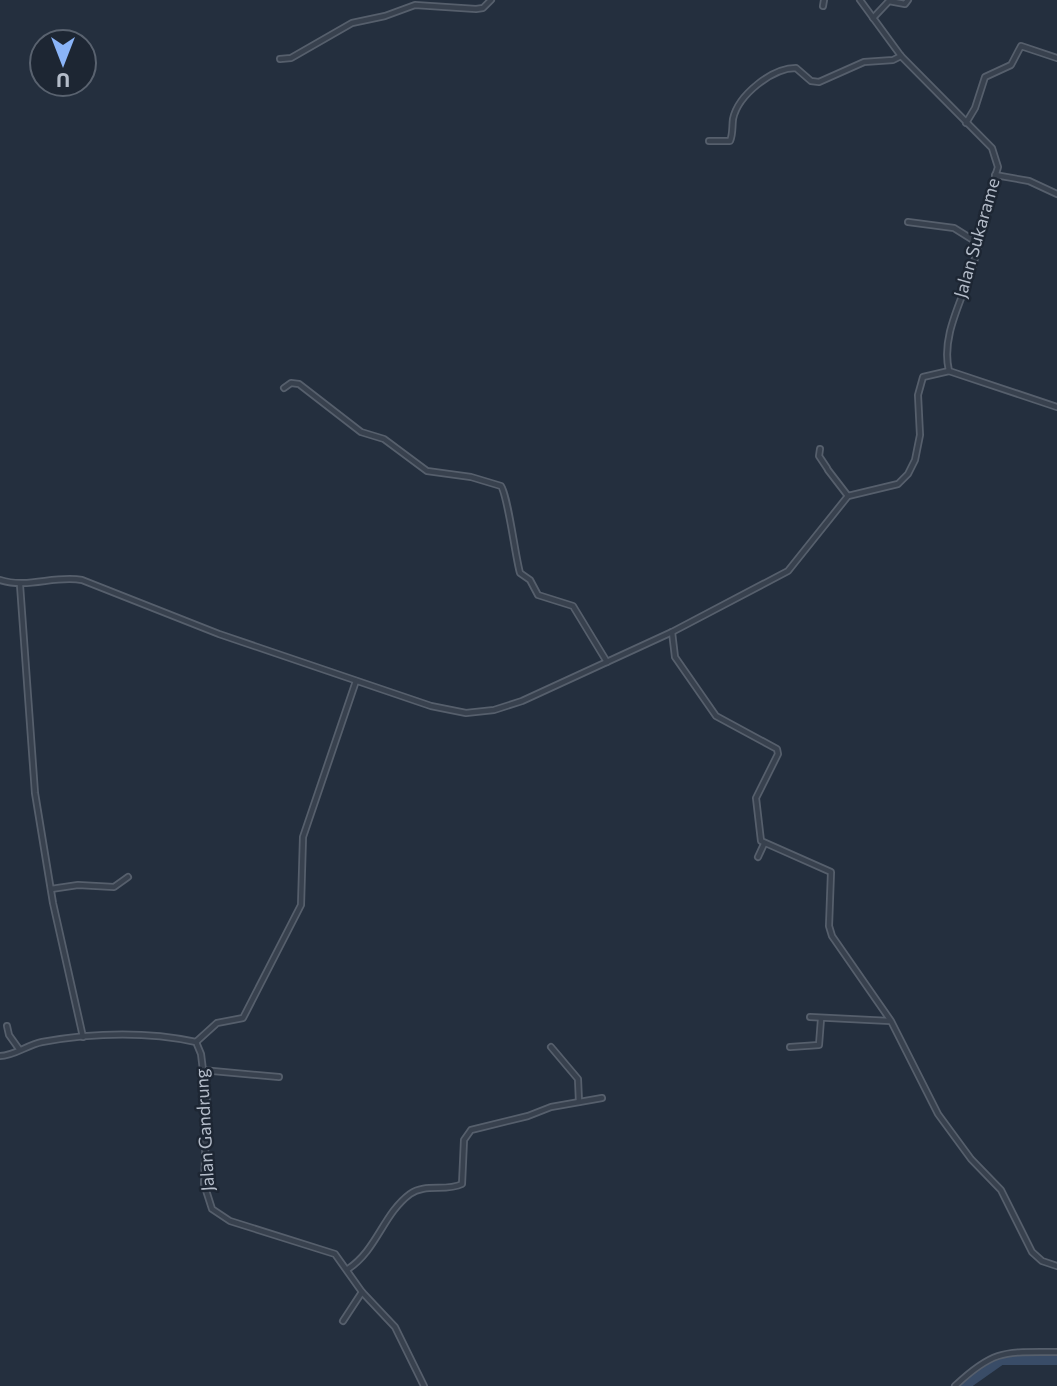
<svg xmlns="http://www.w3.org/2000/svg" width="1057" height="1386" viewBox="0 0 1057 1386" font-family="Commissioner,sans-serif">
<rect width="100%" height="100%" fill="#242f3e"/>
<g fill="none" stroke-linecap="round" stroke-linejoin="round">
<!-- river -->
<polyline stroke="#394c67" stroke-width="10" points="964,1386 1001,1360 1057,1360"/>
<!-- street casing -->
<g stroke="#565f6c" stroke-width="8">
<g id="street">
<path d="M860 0 901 56 992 148 998 167C988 199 982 230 974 262 965 296 940 334 949 371L1057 407"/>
<polyline points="823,6 824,0"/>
<polyline points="873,18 889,1 905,4 908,0"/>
<polyline points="280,59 291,58 352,23 385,16 415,5 476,9 483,8 491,0"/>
<polyline points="966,123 975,108 985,77 1011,65 1021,46 1057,58"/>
<path d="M709 141H730C733 134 732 127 733 119 738 95 772 68 796 68L811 81 819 82 864 62 893 60 901 56"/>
<polyline points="995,175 1029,181 1057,194"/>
<polyline points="908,222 954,228 978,243"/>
<path d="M284 388 291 383 299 384 361 432 384 439 427 471 471 477 501 486C508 496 515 555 520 573L530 580 538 595 573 606 607 662"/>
<polyline points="820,449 819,456 827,468"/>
<polyline points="828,470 848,496"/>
<path d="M0 580C28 589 54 575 82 580L219 634 431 706 466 713 494 710 522 701 672 632 788 571 848 496 898 484 908 474 915 460 920 435 918 395 923 377 949 371"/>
<polyline points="20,585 35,793 53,903 83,1037"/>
<polyline points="672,632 675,657 716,716 777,749 778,754 756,798 761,841 831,872 829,926 832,936 891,1021 938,1114 971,1159 1001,1190 1032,1252 1042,1261 1057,1266"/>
<polyline points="758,857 764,844"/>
<polyline points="51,889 78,885 114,887 128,877"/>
<polyline points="810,1017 890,1021"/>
<polyline points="7,1026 9,1035 19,1049"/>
<polyline points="196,1042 217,1023 243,1018 301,905 303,837 356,681"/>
<polyline points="551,1047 578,1079 579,1102"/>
<polyline points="790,1047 819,1045 821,1019"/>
<path d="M0 1056C14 1056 27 1045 42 1042 93 1033 144 1031 196 1042L201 1054 207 1103 204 1184 212 1209 230 1221 335 1254 362 1292 395 1327 424 1386"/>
<polyline points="202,1070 279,1077"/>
<path d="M348 1269C377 1250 383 1214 410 1194 425 1183 446 1192 462 1184L464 1140 471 1130 528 1116 551 1107 602 1098"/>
<polyline points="343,1321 362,1292"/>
<path d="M955 1386C994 1349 1005 1352 1057 1352"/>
</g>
</g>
<!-- street -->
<use href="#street" stroke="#38414e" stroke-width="4.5"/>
</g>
<g text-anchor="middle" stroke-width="5" stroke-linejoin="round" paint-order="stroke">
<!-- street labels -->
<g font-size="18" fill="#b4bcc9" stroke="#1d2633">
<text transform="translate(977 238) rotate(-74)" y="6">Jalan Sukarame</text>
<text transform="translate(205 1130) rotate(-93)" y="6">Jalan Gandrung</text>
</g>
</g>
<!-- north arrow -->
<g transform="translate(63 63) rotate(180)"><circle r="33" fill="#1d2633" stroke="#59626f" stroke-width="2"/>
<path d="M0-5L12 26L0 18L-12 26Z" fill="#8ab4f8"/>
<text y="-10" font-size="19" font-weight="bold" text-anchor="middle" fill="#b4bcc9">U</text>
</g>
</svg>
